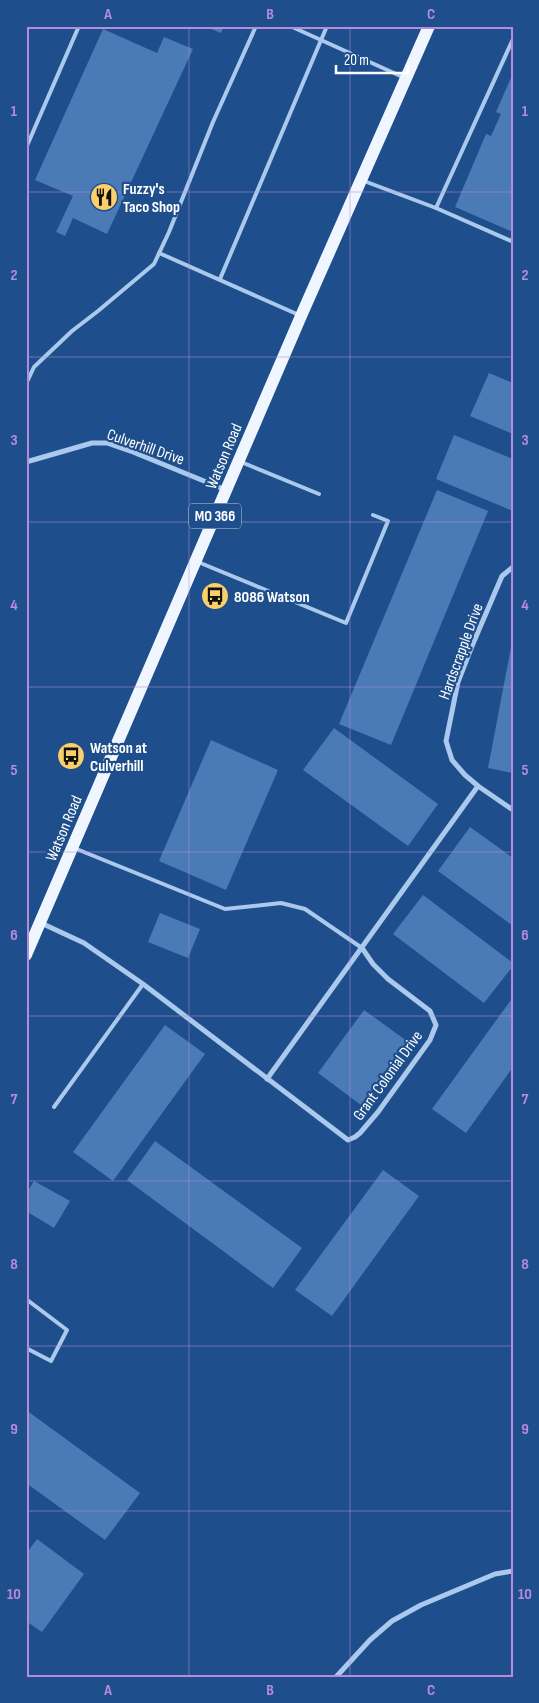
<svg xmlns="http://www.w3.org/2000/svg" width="539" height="1703" viewBox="0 0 539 1703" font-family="'Sofia Sans Condensed',sans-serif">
<rect width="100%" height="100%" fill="#1e4f8c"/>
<!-- building -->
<g fill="#4a7bb6">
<polygon points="204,26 224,26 221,33"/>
<polygon points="103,29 157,53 164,37 193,49 107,234 73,218 65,236 56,232 73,196 35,180"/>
<polygon points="513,73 513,232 455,207 486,134 491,136 501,114 496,112"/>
<polygon points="489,373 513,383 513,434 470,416"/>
<polygon points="454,435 513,459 513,511 436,479"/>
<polygon points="437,490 488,511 391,745 339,724"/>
<polygon points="512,642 513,642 513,773 488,768"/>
<polygon points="334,728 438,804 408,846 303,770"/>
<polygon points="211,740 278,770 226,890 159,861"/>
<polygon points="470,827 513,858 513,926 438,871"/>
<polygon points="423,895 513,963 513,966 484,1003 393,934"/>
<polygon points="160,913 200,929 188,958 148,942"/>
<polygon points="513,997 513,1067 466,1133 432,1109"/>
<polygon points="364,1010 407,1041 361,1105 318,1073"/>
<polygon points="165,1025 205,1054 113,1181 73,1152"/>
<polygon points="155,1141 302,1248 273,1288 127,1180"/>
<polygon points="383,1170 419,1196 332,1316 295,1290"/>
<polygon points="34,1181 70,1201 54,1228 26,1211 26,1194"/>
<polygon points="26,1410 140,1493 105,1540 26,1483"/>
<polygon points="37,1539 84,1574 42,1632 26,1621 26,1554"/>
</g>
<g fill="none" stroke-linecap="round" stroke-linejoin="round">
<!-- lane -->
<g stroke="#aac9ec" stroke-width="4">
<polyline points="290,26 405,78"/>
<polyline points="26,148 79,26"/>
<polyline points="364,181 436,208 511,241 513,238"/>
<polyline points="436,208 513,39"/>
<polyline points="159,253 299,315"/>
<polyline points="220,279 327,26"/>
<polyline points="26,384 34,367 72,331 98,311 154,264 169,232 213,122 256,26"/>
<polyline points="241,462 319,494"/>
<polyline points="198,562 346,623 388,521 373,515"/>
<polyline points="74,848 225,909 281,903 305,909 362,948"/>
<polyline points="54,1107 143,984"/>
<polyline points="26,1299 67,1330 51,1361 26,1348"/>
</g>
<!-- street -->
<g stroke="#aac9ec" stroke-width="5">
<polyline points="26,462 92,443 107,443 133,452 226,490"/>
<polyline points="513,567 502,576 472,646 458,682 446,741 452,760 465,775 478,786 513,810"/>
<polyline points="41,923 84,943 143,984 348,1140 355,1137 360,1133 378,1112 430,1040 436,1025 430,1011 388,979 373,964 362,948"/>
<polyline points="267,1079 478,786"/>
<polyline points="336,1677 370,1640 392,1621 421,1605 495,1574 513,1571"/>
</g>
<!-- primary -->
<polyline stroke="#f0f6ff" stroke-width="12" points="26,955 301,316 429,26"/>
</g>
<!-- grid -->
<path fill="none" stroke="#b68bdc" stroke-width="1" stroke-opacity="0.55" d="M189 26V1677M350 26V1677M26 192H513M26 357H513M26 522H513M26 687H513M26 852H513M26 1016H513M26 1181H513M26 1346H513M26 1511H513"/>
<!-- icons -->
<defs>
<g id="restaurant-disc" transform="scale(1.4375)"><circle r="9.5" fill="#fbcf69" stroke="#1e4f8c"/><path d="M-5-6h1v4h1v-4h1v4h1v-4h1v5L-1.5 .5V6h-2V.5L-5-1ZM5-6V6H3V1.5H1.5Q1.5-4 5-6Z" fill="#111"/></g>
<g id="bus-disc" transform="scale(1.4375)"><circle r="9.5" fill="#fbcf69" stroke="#1e4f8c"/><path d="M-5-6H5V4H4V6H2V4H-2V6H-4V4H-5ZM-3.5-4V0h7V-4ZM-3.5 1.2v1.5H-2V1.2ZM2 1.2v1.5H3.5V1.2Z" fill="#111"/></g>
</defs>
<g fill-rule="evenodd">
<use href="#restaurant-disc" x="104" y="197"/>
<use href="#bus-disc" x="215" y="596"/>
<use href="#bus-disc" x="71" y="756"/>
</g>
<g text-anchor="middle" stroke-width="4.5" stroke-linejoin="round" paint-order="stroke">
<!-- shield labels -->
<rect fill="#1e4f8c" stroke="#bccadc" stroke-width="1" x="189" y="503.5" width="52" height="25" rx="4"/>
<g font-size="15" font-weight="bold" fill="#fff">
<text x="215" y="521">MO 366</text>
</g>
<!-- poi labels -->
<g font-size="16" font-weight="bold" fill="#fff" stroke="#1e4f8c" text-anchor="start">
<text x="123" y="194">Fuzzy's<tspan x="123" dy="18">Taco Shop</tspan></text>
<text x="234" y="602">8086 Watson</text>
<text x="90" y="753">Watson at<tspan x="90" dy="18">Culverhill</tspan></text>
</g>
<!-- street labels -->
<g font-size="16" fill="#fff" stroke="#1e4f8c">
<text transform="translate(146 446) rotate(19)" y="6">Culverhill Drive</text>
<text transform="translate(223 456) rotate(-67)" y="6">Watson Road</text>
<text transform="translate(460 651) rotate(-70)" y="6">Hardscrapple Drive</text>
<text transform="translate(63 828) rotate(-67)" y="6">Watson Road</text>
<text transform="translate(387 1075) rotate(-54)" y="6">Grant Colonial Drive</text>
</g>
</g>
<!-- border -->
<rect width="539" height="1703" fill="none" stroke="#1e4f8c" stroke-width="55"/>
<!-- scale -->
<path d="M336 65v8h72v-8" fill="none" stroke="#ffffff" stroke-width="2.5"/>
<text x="344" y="65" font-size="15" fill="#ffffff" stroke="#1e4f8c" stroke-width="4" paint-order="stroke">20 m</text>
<rect x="28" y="28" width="484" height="1648" fill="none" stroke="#b68bdc" stroke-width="2"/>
<g font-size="16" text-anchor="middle" font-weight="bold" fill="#b68bdc">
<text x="108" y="19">A</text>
<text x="270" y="19">B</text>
<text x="431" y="19">C</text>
<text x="14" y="116">1</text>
<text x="525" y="116">1</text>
<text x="14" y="280">2</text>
<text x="525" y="280">2</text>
<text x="14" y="445">3</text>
<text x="525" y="445">3</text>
<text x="14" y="610">4</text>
<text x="525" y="610">4</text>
<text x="14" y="775">5</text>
<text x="525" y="775">5</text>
<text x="14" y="940">6</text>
<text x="525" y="940">6</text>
<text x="14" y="1104">7</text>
<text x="525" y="1104">7</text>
<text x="14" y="1269">8</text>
<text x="525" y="1269">8</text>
<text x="14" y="1434">9</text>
<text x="525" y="1434">9</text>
<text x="14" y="1599">10</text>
<text x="525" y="1599">10</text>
<text x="108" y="1695">A</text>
<text x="270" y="1695">B</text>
<text x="431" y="1695">C</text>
</g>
</svg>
